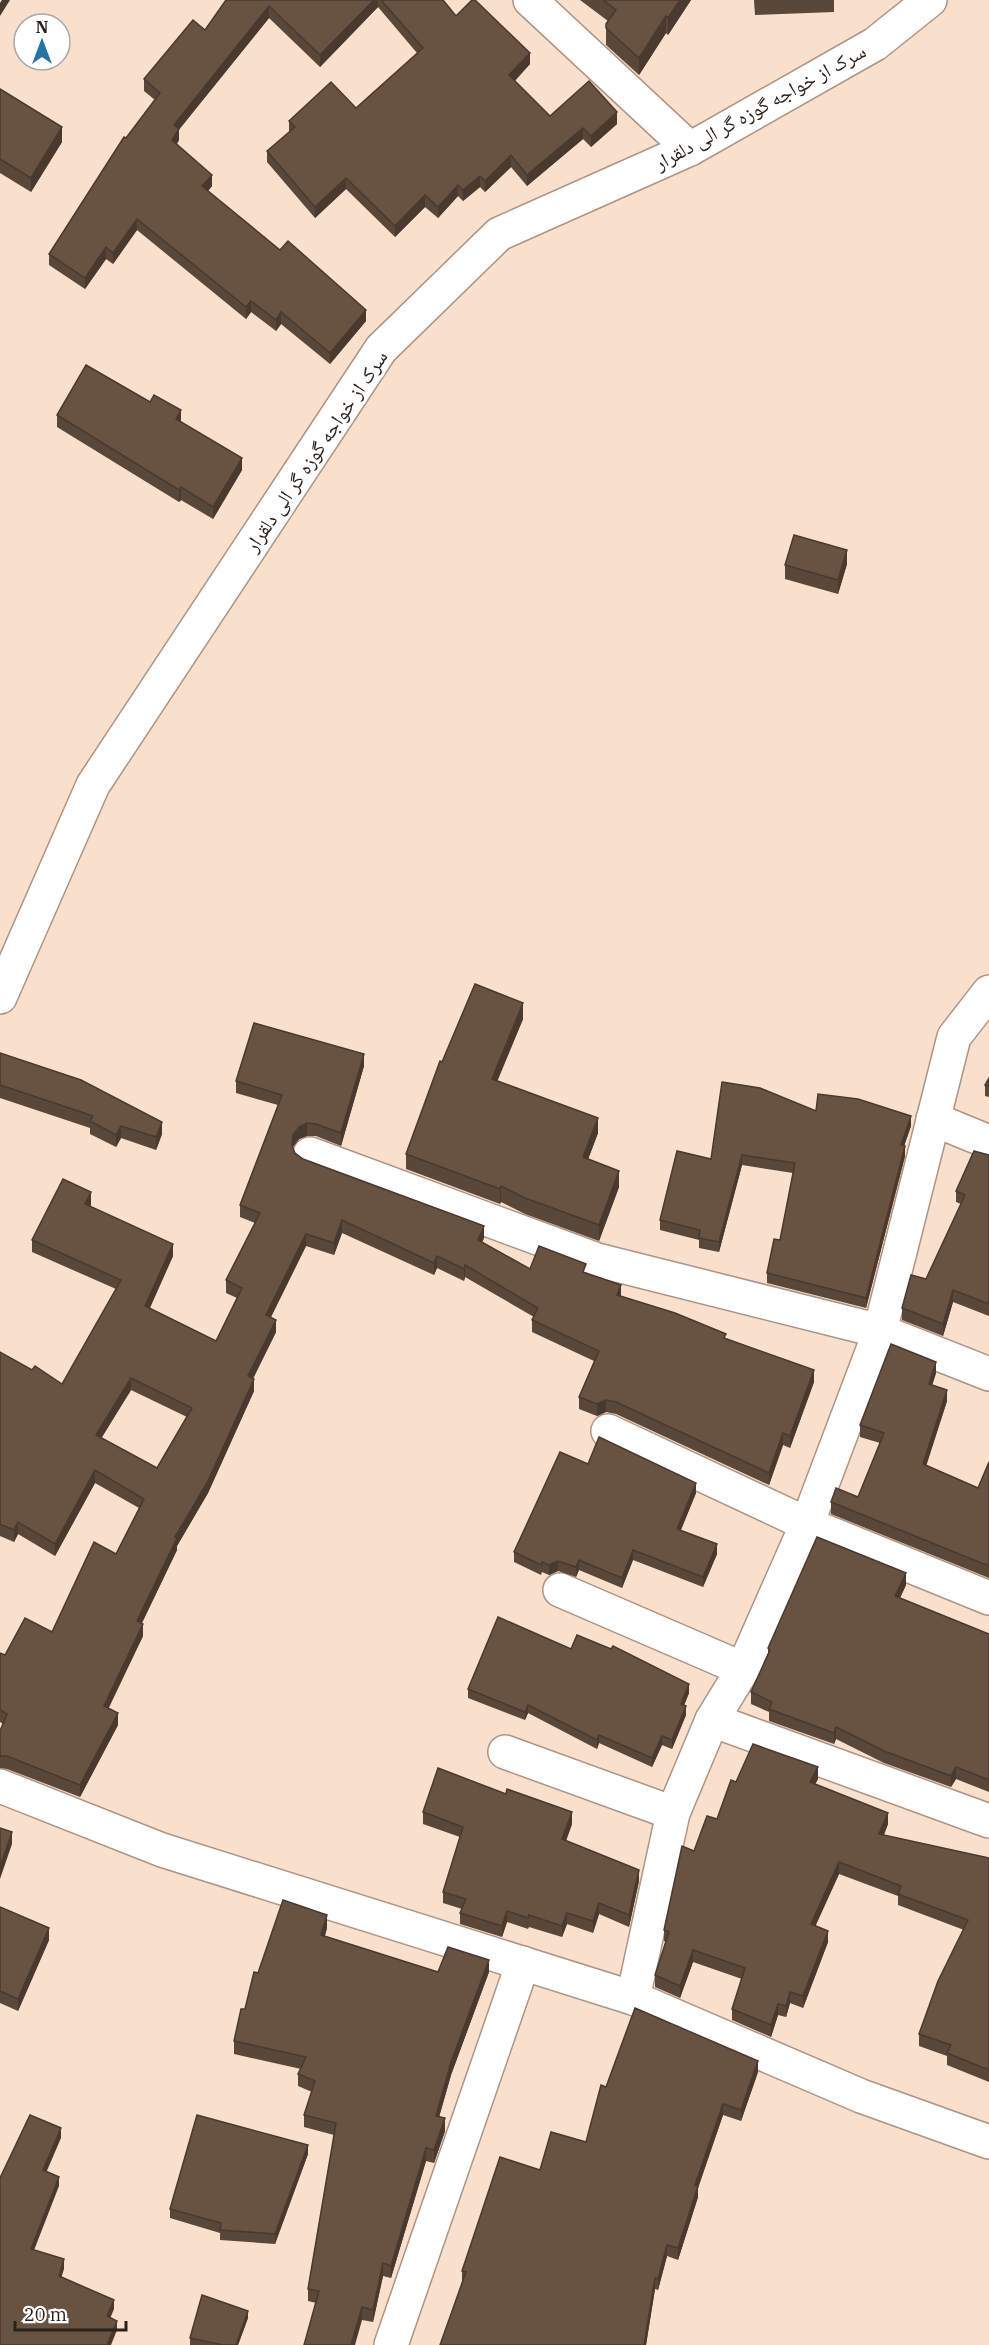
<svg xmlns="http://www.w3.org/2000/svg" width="989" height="2345" viewBox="0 0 989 2345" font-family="'IBM Plex Serif','Noto Naskh Arabic',serif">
<rect width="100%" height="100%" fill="#f9e0cd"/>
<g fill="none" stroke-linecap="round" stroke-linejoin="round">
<!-- minor casing -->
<g stroke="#ac9583" stroke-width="36">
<g id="minor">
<polyline points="530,0 690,149"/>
<polyline points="0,997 93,785 381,349 499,234 690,149 875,44 930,0"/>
<polyline points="933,1119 989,1142"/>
<polyline points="310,1154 597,1260 880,1331 989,1374"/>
<polyline points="608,1431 807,1524 989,1598"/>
<polyline points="560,1590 743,1669"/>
<polyline points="712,1720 989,1821"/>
<polyline points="505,1752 673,1813"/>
<polyline points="0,1786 162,1850 633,1998 861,2096 989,2142"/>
<polyline points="633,1998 673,1813 712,1720 743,1669 807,1524 880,1331 954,1037 989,992"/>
<polyline points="391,2345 523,1963"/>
</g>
</g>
<!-- minor -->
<use href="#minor" stroke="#fff" stroke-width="33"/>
</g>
<!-- wall -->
<g fill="#594739" fill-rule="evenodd">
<polygon points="226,0 443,0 456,16 530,64 515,81 550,116 617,124 591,147 583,139 527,186 511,167 485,192 480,187 463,201 458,196 438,218 425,207 395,237 346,189 315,218 267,162 267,151 289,132 289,121 356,108 417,53 378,7 320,67 269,18 179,129 179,140 177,144 212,186 208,191 366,321 330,364 281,324 276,331 251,312 246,319 137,230 113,264 106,259 85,289 49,265 49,254 155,100 144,91 144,79 205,30"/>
<polygon points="580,0 691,0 668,35 666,33 639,75 606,45 606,24 608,21"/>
<polygon points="754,0 834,0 834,12 755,15"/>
<polygon points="0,89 62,142 31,192 0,173"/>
<polygon points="57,415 181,422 242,470 213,519 181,500 179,502 57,427"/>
<polygon points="847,564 838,594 785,579 785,565"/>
<polygon points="523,1019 497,1081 598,1133 588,1159 619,1187 599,1241 525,1214 501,1202 500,1204 406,1169 406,1154 442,1062"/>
<polygon points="0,1053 162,1134 156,1150 121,1138 116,1147 90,1134 90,1128 0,1098"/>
<path d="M364 1066 341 1146 316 1136H307L299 1139 293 1147 295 1153 303 1159 484 1238 482 1242 530 1269 586 1273 621 1296 726 1339 814 1382 790 1448 783 1445 769 1485 616 1414 606 1412 597 1416 579 1409V1397L594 1361 532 1332V1320L534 1317 465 1277 464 1281 437 1268 434 1275 342 1233 334 1255 306 1246 271 1317 276 1332 253 1379 254 1391 208 1493 177 1546V1550L142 1623 143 1636 108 1708 118 1725 80 1797 7 1769 0 1768V1731L3 1724 0 1722V1653L5 1655 52 1632 116 1554 139 1508 95 1483 55 1556 18 1534 14 1542 0 1536V1352L32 1370 62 1384 116 1289 32 1252V1240L91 1205 90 1206 173 1256 150 1308 216 1341 237 1298 226 1293V1280L255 1223 240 1217V1205L278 1105 236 1093V1081ZM131 1390 187 1417 157 1468 101 1438Z"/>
<polygon points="989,1078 989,1097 985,1096 985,1085"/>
<polygon points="816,1111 911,1126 904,1146 905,1156 866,1308 767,1283 767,1273 780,1240 793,1173 742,1165 719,1252 699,1248 699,1240 660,1230 660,1220 711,1159"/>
<polygon points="989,1155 989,1316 953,1302 943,1336 902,1320 902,1308 926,1279 961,1204 956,1202 956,1191"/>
<polygon points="936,1373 932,1385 947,1401 926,1465 978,1488 989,1462 989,1578 831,1514 831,1502 858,1497 880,1443 860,1437 860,1425"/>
<polygon points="588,1464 696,1493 681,1530 717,1554 703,1587 633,1560 622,1588 579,1570 576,1577 558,1571 549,1575 542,1572 541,1575 514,1562 514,1552"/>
<polygon points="906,1585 900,1598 989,1634 989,1792 956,1779 951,1787 884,1763 836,1739 834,1744 769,1721 769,1712 751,1704 751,1692 768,1656 768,1648"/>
<polygon points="571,1649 689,1693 684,1705 686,1715 672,1749 662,1745 652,1767 599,1743 597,1749 528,1713 525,1720 468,1698 468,1689"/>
<polygon points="818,1779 815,1784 888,1824 884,1835 989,1858 989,2082 947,2065 947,2056 919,2046 919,2034 964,1930 898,1905 898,1896 839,1874 815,1926 828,1942 803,2008 790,2003 786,2017 778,2015 771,2037 732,2020 732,2009 742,1979 693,1962 680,1998 655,1987 655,1975 666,1942 664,1941 664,1930 694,1851 717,1819 736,1782"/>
<polygon points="423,1812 572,1824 566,1841 639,1881 629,1927 599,1914 593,1933 567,1924 562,1937 529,1927 528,1929 507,1922 502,1937 460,1924 460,1913 462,1909 443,1903 443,1892 460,1837 423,1824"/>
<polygon points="0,1907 49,1940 18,2011 0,2003"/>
<polygon points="327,1928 325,1936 438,1972 489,1972 451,2075 439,2117 445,2131 434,2163 426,2161 391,2278 383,2276 373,2322 362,2320 316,2303 308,2301 308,2289 334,2135 304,2127 304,2115 312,2092 298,2086 298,2074 301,2069 234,2054 234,2041 258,1973"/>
<polygon points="758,2072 741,2121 723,2115 698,2188 698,2197 678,2260 667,2256 658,2290 655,2289 646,2345 440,2345 462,2282 462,2271 540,2170 586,2142 606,2087"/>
<polygon points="308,2154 275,2244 220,2240 220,2233 170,2218 170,2209"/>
<polygon points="248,2318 238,2345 190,2345 190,2338"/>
</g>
<!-- shaded-wall -->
<g fill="#49392e">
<polygon points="2,0 10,0 0,16 0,3"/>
<polygon points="374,0 378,0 378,7 320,67 320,55"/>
<polygon points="680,0 691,0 668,35 668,18"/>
<polygon points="269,6 269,18 174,136 174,125"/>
<polygon points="666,16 666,33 639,75 639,58"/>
<polygon points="530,53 530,64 509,86 509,75"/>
<polygon points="617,112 617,124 591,147 591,136"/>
<polygon points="62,127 62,142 31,192 31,178"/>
<polygon points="583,128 583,139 527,186 527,175"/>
<polygon points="179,129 179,140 172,151 172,140"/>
<polygon points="511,155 511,167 485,192 485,181"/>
<polygon points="212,175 212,186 202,198 202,186"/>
<polygon points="480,176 480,187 463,201 463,190"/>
<polygon points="346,178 346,189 315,218 315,207"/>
<polygon points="458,185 458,196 438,218 438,207"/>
<polygon points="425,195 425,207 395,237 395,226"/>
<polygon points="137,219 137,230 113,264 113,253"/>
<polygon points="106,247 106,259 85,289 85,278"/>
<polygon points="251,301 251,312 246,319 246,307"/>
<polygon points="366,310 366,321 330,364 330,353"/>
<polygon points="281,312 281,324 276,331 276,320"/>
<polygon points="181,410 181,423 176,419"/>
<polygon points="242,458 242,470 213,519 213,507"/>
<polygon points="181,487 181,500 179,502 179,490"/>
<polygon points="847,550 847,564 838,594 838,580"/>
<polygon points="523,1003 523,1019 492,1094 492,1079"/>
<polygon points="364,1054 364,1066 341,1146 341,1133"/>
<polygon points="911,1116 911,1126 901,1155 901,1145"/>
<polygon points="598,1118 598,1133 583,1173 583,1157"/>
<polygon points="162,1122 162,1134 156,1150 156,1137"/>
<polygon points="307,1123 307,1136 299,1139 293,1147 292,1146 293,1135 299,1127"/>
<polygon points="121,1126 121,1138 116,1147 116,1135"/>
<polygon points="905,1146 905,1156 866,1308 866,1298"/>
<polygon points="742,1155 742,1165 719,1252 719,1242"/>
<polygon points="619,1171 619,1187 599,1241 599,1225"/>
<polygon points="501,1186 501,1202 500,1204 500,1189"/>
<polygon points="91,1192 91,1205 85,1216 85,1204"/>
<polygon points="342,1220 342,1233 334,1255 334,1243"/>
<polygon points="484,1226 484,1238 478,1252 478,1240"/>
<polygon points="306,1234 306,1246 266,1327 266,1315"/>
<polygon points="173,1244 173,1256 145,1318 145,1306"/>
<polygon points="437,1256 437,1268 434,1275 434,1263"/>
<polygon points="465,1265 465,1277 464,1281 464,1269"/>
<polygon points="621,1285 621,1297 617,1295"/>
<polygon points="953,1290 953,1302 943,1336 943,1324"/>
<polygon points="276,1320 276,1332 248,1388 248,1376"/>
<polygon points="936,1362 936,1373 929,1396 929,1384"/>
<polygon points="814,1370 814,1382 790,1448 790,1436"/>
<polygon points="131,1378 131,1390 96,1447 96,1435"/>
<polygon points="254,1379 254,1391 208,1493 177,1546 177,1550 137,1633 137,1621 175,1537"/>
<polygon points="947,1390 947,1401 923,1476 923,1464"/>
<polygon points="606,1400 606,1412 597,1416 597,1404"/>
<polygon points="783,1433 783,1445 769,1485 769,1473"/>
<polygon points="95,1470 95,1483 55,1556 55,1544"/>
<polygon points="696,1483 696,1493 677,1539 677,1529"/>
<polygon points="18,1522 18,1534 14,1542 14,1530"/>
<polygon points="717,1544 717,1554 703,1587 703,1577"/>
<polygon points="633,1550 633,1560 622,1588 622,1578"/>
<polygon points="579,1560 579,1570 576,1577 576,1567"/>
<polygon points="558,1561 558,1571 549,1575 549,1565"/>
<polygon points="906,1573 906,1585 895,1608 895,1596"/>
<polygon points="143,1624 143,1636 104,1718 104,1706"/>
<polygon points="689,1684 689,1693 681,1713 681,1704"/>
<polygon points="528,1705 528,1713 525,1720 525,1712"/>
<polygon points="686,1706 686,1715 672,1749 672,1740"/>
<polygon points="118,1713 118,1725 80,1797 80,1785"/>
<polygon points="836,1727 836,1739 834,1744 834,1733"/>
<polygon points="599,1735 599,1743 597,1749 597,1740"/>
<polygon points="662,1736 662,1745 652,1767 652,1758"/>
<polygon points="818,1767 818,1779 810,1794 810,1782"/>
<polygon points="956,1767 956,1779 951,1787 951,1776"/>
<polygon points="572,1812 572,1824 562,1851 562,1839"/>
<polygon points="888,1813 888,1824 879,1846 879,1834"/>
<polygon points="12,1832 12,1844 0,1879 0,1867"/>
<polygon points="839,1862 839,1874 811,1936 811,1924"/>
<polygon points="639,1870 639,1881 629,1927 629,1915"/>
<polygon points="599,1903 599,1914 593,1933 593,1921"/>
<polygon points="507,1911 507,1922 502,1937 502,1926"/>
<polygon points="567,1913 567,1924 562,1937 562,1926"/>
<polygon points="327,1915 327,1928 321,1948 321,1935"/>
<polygon points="49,1928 49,1940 18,2011 18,1999"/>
<polygon points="828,1931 828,1942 803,2008 803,1996"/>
<polygon points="693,1950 693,1962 680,1998 680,1986"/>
<polygon points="489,1960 489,1972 451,2075 436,2128 436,2116 451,2062"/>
<polygon points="790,1992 790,2003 786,2017 786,2006"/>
<polygon points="778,2004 778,2015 771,2037 771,2025"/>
<polygon points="758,2061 758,2072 741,2121 741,2110"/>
<polygon points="723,2104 723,2115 698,2188 698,2197 678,2260 678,2248 695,2185"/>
<polygon points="445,2118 445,2131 434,2163 434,2150"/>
<polygon points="61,2128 61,2138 43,2180 43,2170"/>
<polygon points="308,2145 308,2154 275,2244 275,2234"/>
<polygon points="426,2148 426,2161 391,2278 391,2266"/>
<polygon points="59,2177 59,2186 31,2258 31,2249"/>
<polygon points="667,2245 667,2256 658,2290 658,2279"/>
<polygon points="64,2259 64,2269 59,2285 59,2276"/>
<polygon points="383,2263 383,2276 373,2322 373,2310"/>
<polygon points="655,2278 655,2289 646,2345 644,2345"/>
<polygon points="114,2300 114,2309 107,2326 107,2316"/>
<polygon points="362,2307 362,2320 355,2345 351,2345"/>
<polygon points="248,2311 248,2318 238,2345 236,2345"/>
<polygon points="117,2321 117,2330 111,2345 107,2345"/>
</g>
<!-- building -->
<g fill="#685242" stroke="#49392e" stroke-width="1.5" fill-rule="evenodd">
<polygon points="226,0 374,0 320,55 269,6 174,125 179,129 172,140 212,175 202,186 280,250 288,241 366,310 330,353 281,312 276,320 251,301 246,307 137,219 113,253 106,247 85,278 49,254 124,137 126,138 160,93 144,79 193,20 205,30"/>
<polygon points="381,0 443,0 456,16 472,0 475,0 530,53 509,75 550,116 589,81 617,112 591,136 583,128 527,175 511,155 485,181 480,176 463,190 458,185 438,207 425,195 395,226 346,178 315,207 267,151 295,127 289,121 331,82 356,108 423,48"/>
<polygon points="603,0 680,0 668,18 666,16 639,58 606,28 606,24 616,10"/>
<polygon points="0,89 62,127 31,178 0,159"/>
<polygon points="86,365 150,402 154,395 181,410 176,419 242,458 213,507 181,487 179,490 57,415"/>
<polygon points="794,535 847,550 838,580 785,565"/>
<polygon points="475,984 523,1003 492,1079 598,1118 583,1157 619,1171 599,1225 525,1198 501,1186 500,1189 406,1154 440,1061 442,1062"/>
<path d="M254 1023 364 1054 341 1133 316 1124 307 1123 299 1127 293 1135 292 1146 295 1153 303 1159 484 1226 478 1240 530 1269 539 1246 586 1264 583 1272 621 1285 617 1295 675 1313 726 1334 724 1338 814 1370 790 1436 783 1433 769 1473 616 1402 606 1400 597 1404 579 1397 599 1351 532 1320 538 1308 465 1265 464 1269 437 1256 434 1263 342 1220 334 1243 306 1234 266 1315 276 1320 248 1376 254 1379 208 1481 175 1537 177 1538 137 1621 143 1624 104 1706 118 1713 80 1785 7 1756H0V1731L7 1714 0 1710V1653L5 1655 25 1618 52 1632 94 1542 116 1554 144 1499 95 1470 55 1544 18 1522 14 1530 0 1524V1352L32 1370 35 1366 62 1384 121 1280 32 1240 63 1179 91 1192 85 1204 173 1244 145 1306 216 1341 242 1288 226 1280 260 1213 240 1205 282 1095 236 1081ZM131 1378 192 1408 157 1468 96 1435Z"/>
<polygon points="0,1053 81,1080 162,1122 156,1137 121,1126 116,1135 90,1121 93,1116 0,1085"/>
<polygon points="989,1078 989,1086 985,1085"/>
<polygon points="722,1082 760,1088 816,1111 818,1094 858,1099 911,1116 901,1145 905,1146 866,1298 767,1273 774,1239 780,1240 795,1163 742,1155 719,1242 699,1238 700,1230 660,1220 677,1151 711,1159"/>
<polygon points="974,1151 989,1155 989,1304 953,1290 943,1324 902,1308 911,1275 926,1279 965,1195 956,1191"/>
<polygon points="891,1344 936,1362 929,1384 947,1390 923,1464 978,1488 989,1462 989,1566 831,1502 836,1488 858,1497 884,1433 860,1425"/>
<polygon points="599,1437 696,1483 677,1529 717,1544 703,1577 633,1550 622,1578 579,1560 576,1567 558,1561 549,1565 542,1562 541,1565 514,1552 560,1452 588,1464"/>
<polygon points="817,1537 906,1573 895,1596 989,1634 989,1780 956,1767 951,1776 884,1751 836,1727 834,1733 769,1709 772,1702 751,1692 770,1650 768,1648"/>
<polygon points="498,1617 571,1649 577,1635 611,1649 613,1646 689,1684 681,1704 686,1706 672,1740 662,1736 652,1758 599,1735 597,1740 528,1705 525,1712 468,1689"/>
<polygon points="753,1744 818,1767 810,1782 888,1813 879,1834 989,1858 989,2070 947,2053 951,2045 919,2034 938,1981 968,1920 898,1894 901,1886 839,1862 811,1924 828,1931 803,1996 790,1992 786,2006 778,2004 771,2025 732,2009 745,1968 693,1950 680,1986 655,1975 669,1932 664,1930 682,1846 694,1851 707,1816 717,1819 731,1780 736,1782"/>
<polygon points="438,1768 506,1794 507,1789 572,1812 562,1839 639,1870 629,1915 599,1903 593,1921 567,1913 562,1926 529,1915 528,1918 507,1911 502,1926 460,1913 466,1899 443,1892 463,1827 423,1812"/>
<polygon points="0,1828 12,1832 0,1867"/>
<polygon points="283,1900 327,1915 321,1935 438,1972 448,1947 489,1960 451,2062 436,2116 445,2118 434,2150 426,2148 391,2266 383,2263 373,2310 362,2307 351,2345 304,2345 319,2291 308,2289 336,2123 304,2115 315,2081 298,2074 306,2057 234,2041 241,2009 245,2009 254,1972 258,1973"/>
<polygon points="0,1907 49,1928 18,1999 0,1991"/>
<polygon points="635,2008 758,2061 741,2110 723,2104 695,2185 698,2186 678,2248 667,2245 658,2279 655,2278 644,2345 440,2345 466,2272 462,2271 500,2157 540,2170 551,2132 586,2142 601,2085 606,2087"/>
<polygon points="30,2115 61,2128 43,2170 59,2177 31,2249 64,2259 59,2276 114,2300 107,2316 117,2321 107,2345 0,2345 0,2178"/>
<polygon points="197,2115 308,2145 275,2234 220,2230 221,2223 170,2209"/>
<polygon points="202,2295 248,2311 236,2345 223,2345 190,2338"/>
</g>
<g text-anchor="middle" stroke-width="6" stroke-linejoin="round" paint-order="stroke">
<!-- street labels -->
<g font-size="20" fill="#2b221b" stroke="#fff">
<text transform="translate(760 107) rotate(-29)" y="7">سرک از خواجه گوزه گر الی دلقرار</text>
<text transform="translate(316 451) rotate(-56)" y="7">سرک از خواجه گوزه گر الی دلقرار</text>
</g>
</g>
<!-- north arrow -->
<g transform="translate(42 42)"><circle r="28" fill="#ffffff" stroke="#aaa7a4" stroke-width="1.5"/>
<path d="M0-4.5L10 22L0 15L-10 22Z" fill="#2574a6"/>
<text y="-9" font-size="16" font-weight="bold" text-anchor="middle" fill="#2b221b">N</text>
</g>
<!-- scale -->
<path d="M15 2321v9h111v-9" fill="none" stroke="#2b221b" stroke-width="3"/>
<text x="24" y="2321" font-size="18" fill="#2b221b" stroke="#ffffff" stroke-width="4.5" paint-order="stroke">20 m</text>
</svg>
